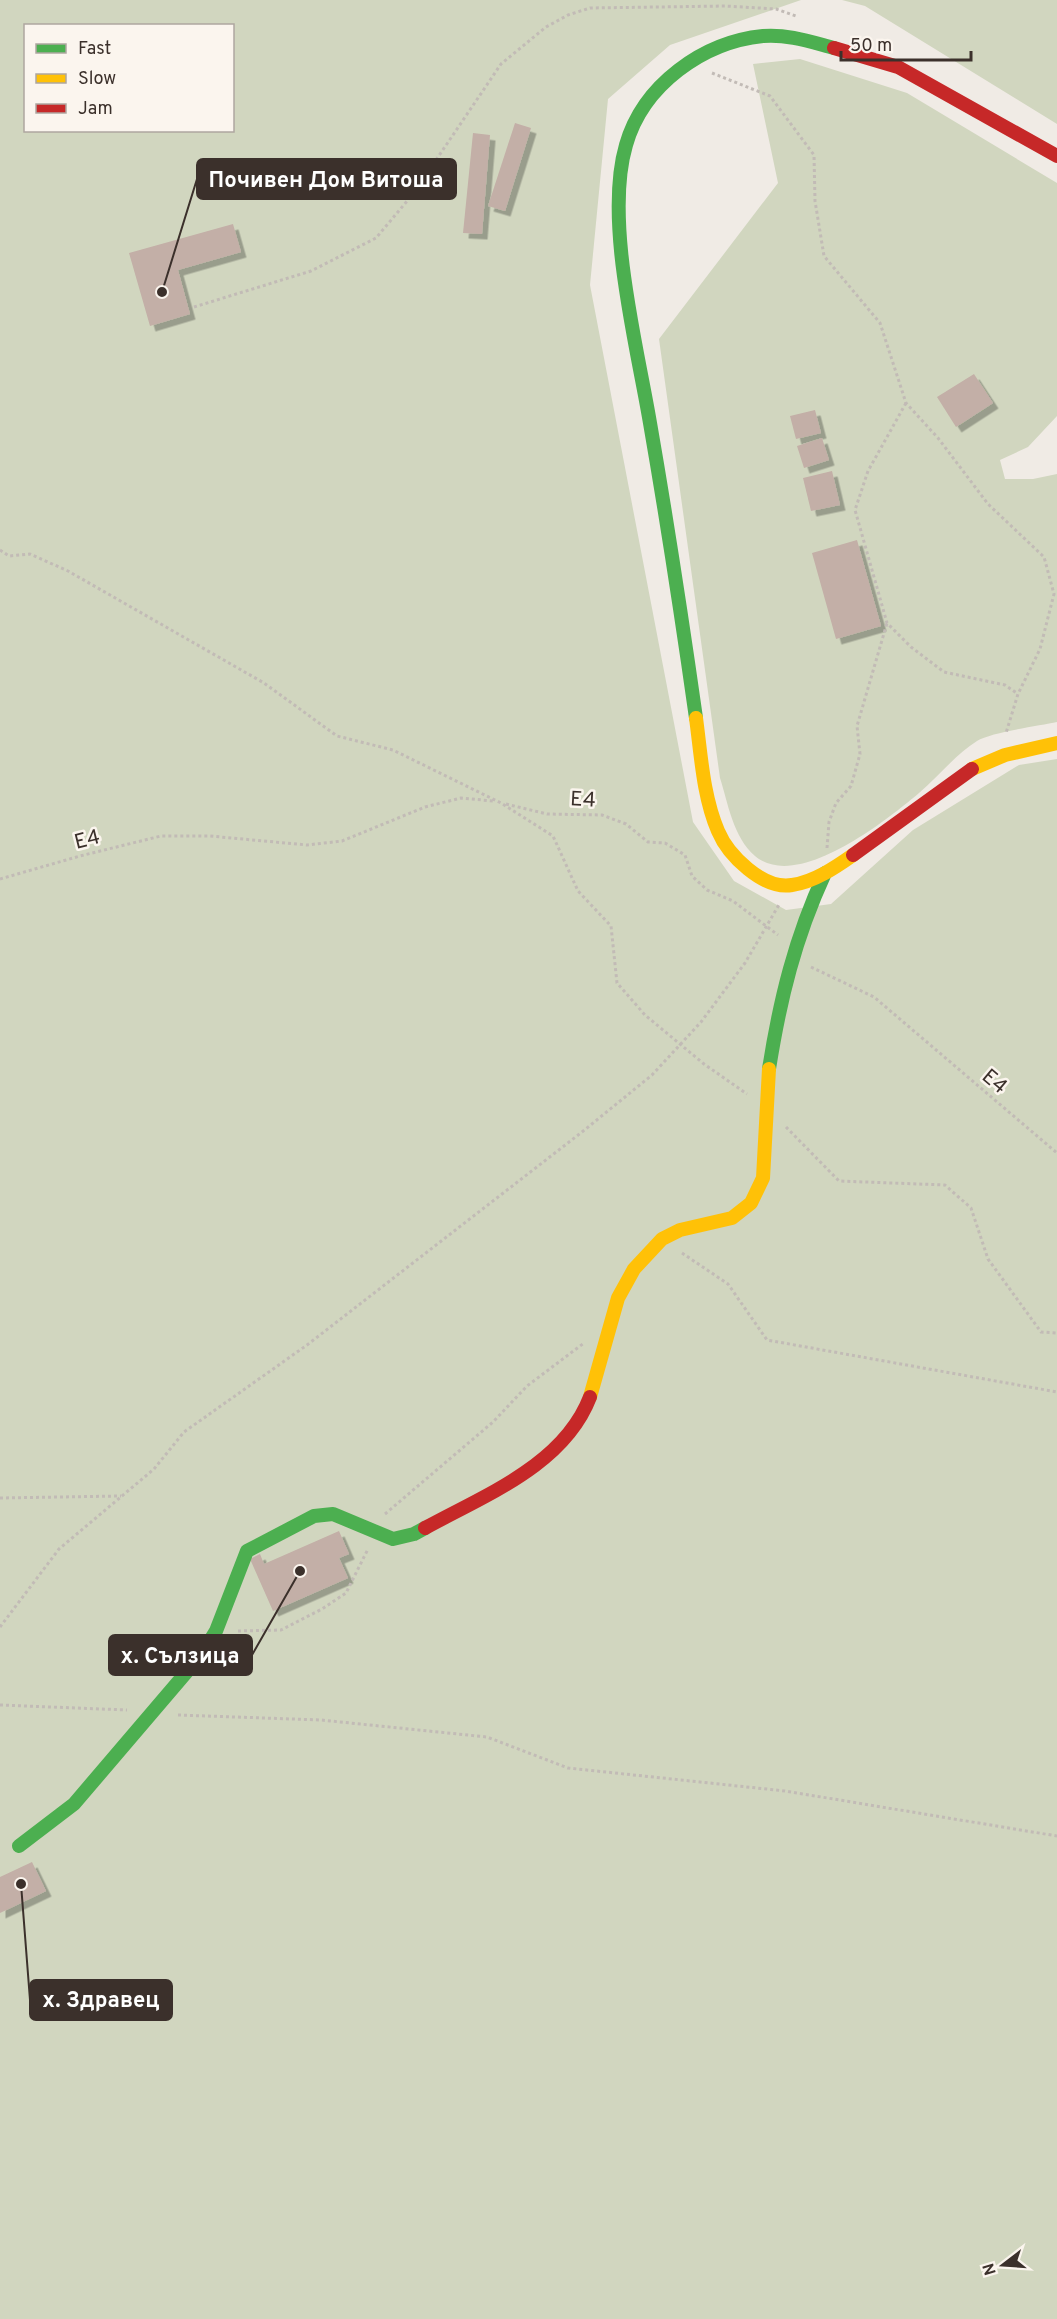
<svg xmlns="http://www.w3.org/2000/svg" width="1057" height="2319" viewBox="0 0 1057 2319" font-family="Overpass,sans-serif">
<defs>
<filter id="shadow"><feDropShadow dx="5.5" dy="5.5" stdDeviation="0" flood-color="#0004"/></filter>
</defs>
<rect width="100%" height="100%" fill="#f0ebe5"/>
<!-- green -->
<g fill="#d1d6bf" fill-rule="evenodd">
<path d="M0 0H801L670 45 608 99 590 285 693 822 734 881 786 910 831 904 913 830 1019 765 1057 759V2319H0ZM26 26H232V130H26Z"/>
<polygon points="842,0 1057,0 1057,124 865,6"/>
<path d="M800 59 907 93 1057 183V416L1028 447 1000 460 1005 479H1033L1057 474V722C1039 726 991 732 977 741 956 754 938 777 919 793 887 820 797 892 755 856 733 837 728 803 720 778L659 339 778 183 753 64Z"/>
</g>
<!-- building -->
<g fill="#c3afa7" filter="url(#shadow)">
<polygon points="515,123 531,128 505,211 488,206"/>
<polygon points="473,133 490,135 482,234 463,233"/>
<polygon points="233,224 241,252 178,270 190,314 150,326 129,253"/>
<polygon points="974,374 993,403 956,427 937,397"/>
<polygon points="815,410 821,433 796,439 790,416"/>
<polygon points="822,438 829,460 804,468 797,446"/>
<polygon points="832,471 840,505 811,511 803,478"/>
<polygon points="857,540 881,626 836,639 812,553"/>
<polygon points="339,1531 349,1554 339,1558 348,1578 273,1611 250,1559 260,1554 264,1564"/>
<polygon points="32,1862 46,1891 0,1913 0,1877"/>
</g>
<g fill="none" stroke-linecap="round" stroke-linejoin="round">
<!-- path -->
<g stroke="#c2bbb6" stroke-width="3" stroke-dasharray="3 3" stroke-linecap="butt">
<polyline points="712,73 770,96 814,155 815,201 824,256 880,323 906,403 938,438 988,504 1044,557 1054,594 1040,649 1018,694 1006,733"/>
<polyline points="194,307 311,271 376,238 413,194 501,64 546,27 568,15 590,8 725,6 776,9 796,16"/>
<polyline points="906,403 868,471 855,510 887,623 911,647 944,672 1005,685 1018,694"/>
<polyline points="0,550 9,556 30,554 68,571 264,683 337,736 393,750 501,803 553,836 578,891 611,926 617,983 645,1015 704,1064 747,1094"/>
<polyline points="506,804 547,814 602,815 626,824 648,842 665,843 685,855 692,876 707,890 733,901 778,935"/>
<polyline points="827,848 829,822 836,803 851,786 860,754 857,726 887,623"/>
<polyline points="0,879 80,856 161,836 210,836 307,845 342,841 425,807 461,798 493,801"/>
<polyline points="811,967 874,997 1057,1153"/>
<polyline points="786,1127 839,1181 945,1185 971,1208 988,1259 1041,1332 1057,1333"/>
<polyline points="682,1253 728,1284 767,1340 1057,1392"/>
<polyline points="0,1498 121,1496"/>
<polyline points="385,1514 493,1422 527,1386 584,1343"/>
<polyline points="0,1627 59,1549 154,1469 184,1432 307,1345 582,1132 652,1075 701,1022 745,963 780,903"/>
<polyline points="238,1631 281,1630 322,1609 346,1593 368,1549"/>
<polyline points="0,1705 127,1710"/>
<polyline points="178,1715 321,1720 487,1737 568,1768 785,1791 1057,1836"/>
</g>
<!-- fast -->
<g stroke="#4caf50" stroke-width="14">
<path d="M696 718C682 619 667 521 650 423 637 345 604 220 626 145 643 85 703 42 763 36 788 34 811 42 834 48"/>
<path d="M769 1069C780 999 795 938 825 873"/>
<polyline points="19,1846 74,1804 202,1654 216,1631 247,1551 314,1516 333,1514 393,1539 414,1534 425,1528"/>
</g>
<!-- slow -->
<g stroke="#ffc107" stroke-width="14">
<path d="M696 718C701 755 703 796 718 831 728 855 763 890 792 885 814 882 836 867 853 855"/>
<polyline points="972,769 1005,755 1057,743"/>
<polyline points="590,1397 618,1298 634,1269 662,1239 680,1230 732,1218 751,1203 763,1178 769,1069"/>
</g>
<!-- jam -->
<g stroke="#c62828" stroke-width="14">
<polyline points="834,48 898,67 1057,156"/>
<polyline points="853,855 972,769"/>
<path d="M425 1528C485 1495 564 1465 590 1397"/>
</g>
</g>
<g text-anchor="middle" stroke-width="5" stroke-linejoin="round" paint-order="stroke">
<!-- street labels -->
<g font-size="21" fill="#3b302b" stroke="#fbf5ee">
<text transform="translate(583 799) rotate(3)" y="7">E4</text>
<text transform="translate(87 839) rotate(-14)" y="7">E4</text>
<text transform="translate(995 1081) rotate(40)" y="7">E4</text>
</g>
</g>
<!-- callouts -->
<path fill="none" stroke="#3b302b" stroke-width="2" d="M162 292L197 179M300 1571L252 1655M21 1884L30 2000"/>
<g fill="#3b302b" stroke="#fbf5ee" stroke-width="2">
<circle cx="162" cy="292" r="6"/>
<circle cx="300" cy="1571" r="6"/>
<circle cx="21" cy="1884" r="6"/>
</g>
<g fill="#3b302b" stroke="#3b302b" stroke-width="2">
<rect x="197" y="159" width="259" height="40" rx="6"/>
<rect x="109" y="1635" width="143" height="40" rx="6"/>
<rect x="30" y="1980" width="142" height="40" rx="6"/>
</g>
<g font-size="22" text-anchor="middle" font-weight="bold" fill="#fff">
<text x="326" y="187">Почивен Дом Витоша</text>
<text x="180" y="1663">х. Сълзица</text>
<text x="101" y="2007">х. Здравец</text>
</g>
<!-- legend -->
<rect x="24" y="24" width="210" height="108" fill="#fbf5ee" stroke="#aea6a0" stroke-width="1.5"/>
<rect x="36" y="44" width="30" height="9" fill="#4caf50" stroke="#aea6a0" stroke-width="1.5"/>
<text x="78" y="54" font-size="18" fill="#3b302b">Fast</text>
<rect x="36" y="74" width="30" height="9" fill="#ffc107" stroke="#aea6a0" stroke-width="1.5"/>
<text x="78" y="84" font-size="18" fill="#3b302b">Slow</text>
<rect x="36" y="104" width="30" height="9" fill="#c62828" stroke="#aea6a0" stroke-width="1.5"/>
<text x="78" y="114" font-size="18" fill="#3b302b">Jam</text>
<!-- north arrow -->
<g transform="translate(1003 2265) rotate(253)" stroke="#fbf5ee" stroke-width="4.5" paint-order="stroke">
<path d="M0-4.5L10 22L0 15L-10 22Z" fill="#3b302b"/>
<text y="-9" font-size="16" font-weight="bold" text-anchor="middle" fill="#3b302b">N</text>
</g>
<!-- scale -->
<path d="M841 51v9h130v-9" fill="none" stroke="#3b302b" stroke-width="3"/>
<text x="850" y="51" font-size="18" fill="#3b302b" stroke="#fbf5ee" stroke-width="4.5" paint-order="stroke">50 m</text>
</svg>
